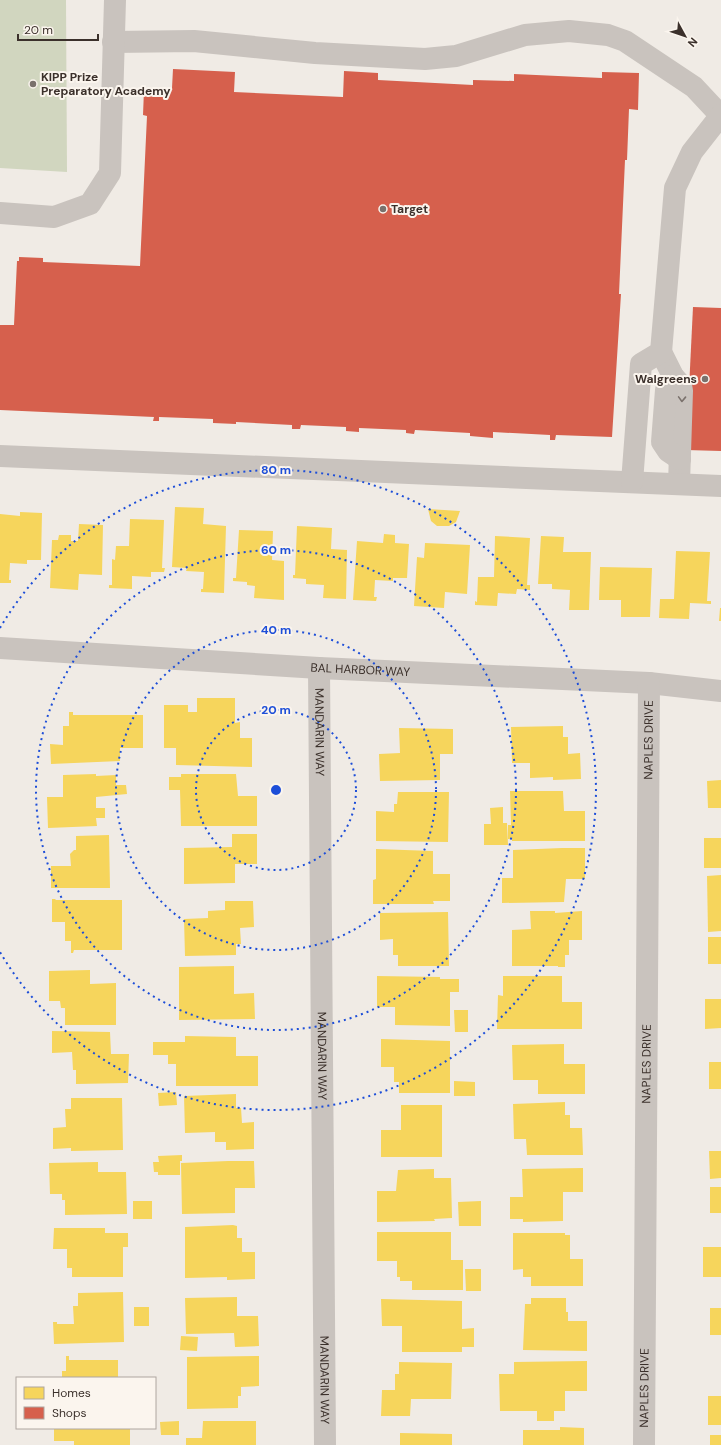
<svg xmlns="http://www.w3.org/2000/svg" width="721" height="1445" viewBox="0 0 721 1445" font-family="'DM Sans',sans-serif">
<rect width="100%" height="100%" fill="#f0ebe5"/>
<!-- green -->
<polygon fill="#d1d6bf" points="0,0 66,0 67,172 0,168"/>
<!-- homes -->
<g fill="#f6d55c">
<polygon points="175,507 204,508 203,524 226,526 224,593 201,592 201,589 203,589 204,572 186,571 187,568 172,567"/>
<polygon points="428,509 460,511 456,522 449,526 437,526 431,521"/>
<polygon points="20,512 42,513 41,560 27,560 27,564 10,563 9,580 11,580 11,583 0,583 0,514 20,516"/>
<polygon points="130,519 164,520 162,568 165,568 164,572 151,572 151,577 132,576 132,589 109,588 109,585 112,585 112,559 115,560 116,546 129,546"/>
<polygon points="79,524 103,525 102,575 79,574 78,590 50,588 52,540 58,540 59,535 71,535 71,541 78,541"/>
<polygon points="297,526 332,528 331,549 347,550 346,599 323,598 324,585 306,584 306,579 293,578 293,575 295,575"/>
<polygon points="239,530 273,531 272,560 284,561 284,600 254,598 255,586 247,585 247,582 233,581 233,578 236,578"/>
<polygon points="384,534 395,535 395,543 409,544 407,578 393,578 393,581 375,580 374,597 377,597 376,601 353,600 357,541 383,543"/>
<polygon points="495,536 530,538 527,585 530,585 530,590 517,589 516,594 498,593 497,606 475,605 475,601 477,602 478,577 494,577"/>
<polygon points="541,536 564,537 563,552 591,552 589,610 569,610 570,590 552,589 552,584 538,584"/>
<polygon points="425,543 470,545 467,594 445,592 444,608 414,606 417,557 424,558"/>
<polygon points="676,551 710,552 707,601 711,601 711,604 690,603 689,619 659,618 660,599 674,599"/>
<polygon points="600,567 652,568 650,617 621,617 621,600 599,600"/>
<polygon points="720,608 721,608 721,621 719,621"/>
<polygon points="197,698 235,698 235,723 240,722 240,738 252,738 252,767 176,765 176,748 164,748 164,705 188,705 188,712 197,712"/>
<polygon points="69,712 73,712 73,715 143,715 143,748 120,748 120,761 51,764 50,744 63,745 63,726 69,726"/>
<polygon points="563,726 563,737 568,737 568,754 580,753 581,779 553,780 553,777 530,778 530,763 512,763 511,727"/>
<polygon points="399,728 453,729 453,754 440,754 440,780 380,781 379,754 400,753"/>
<polygon points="96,774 96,776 116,775 116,785 126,785 127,794 96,797 96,808 105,808 105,818 96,818 97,826 48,828 47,797 63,797 63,775"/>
<polygon points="181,774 236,774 238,796 257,796 257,826 181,826 180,790 169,790 169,777 181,777"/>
<polygon points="721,780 721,808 708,808 707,781"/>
<polygon points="510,791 563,791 564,811 585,811 585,841 512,841 512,839 508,839 508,825 511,825"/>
<polygon points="398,792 449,792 448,842 376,841 376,811 394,812 394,804 397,804"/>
<polygon points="503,807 503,823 507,823 508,845 484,845 484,824 491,824 490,808"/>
<polygon points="232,834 257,834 257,864 235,864 235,883 184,884 184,848 232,847"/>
<polygon points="109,835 110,888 51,888 51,866 71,866 70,854 74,850 76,850 76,836"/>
<rect x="704" y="838" width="17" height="30"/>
<polygon points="562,848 585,848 585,879 566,879 564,902 502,903 502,878 513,878 513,850"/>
<polygon points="376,849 433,851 433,874 450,874 450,901 433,901 434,904 373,904 373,880 376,879"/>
<polygon points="721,875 721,931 708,932 707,876"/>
<polygon points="52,899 56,899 55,900 122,900 122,950 74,950 73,953 71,953 71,941 65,941 65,922 52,922"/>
<polygon points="225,901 253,901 254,927 240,928 241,944 236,944 236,955 185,956 184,919 208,918 208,911 225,910"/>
<polygon points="530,911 555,911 555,913 582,911 582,940 569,940 569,955 565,955 565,967 558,967 558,966 512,966 512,930 531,929"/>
<polygon points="448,912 449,966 398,966 398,955 393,955 393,939 380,940 380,913"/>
<rect x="708" y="937" width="13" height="27"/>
<polygon points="234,966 234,994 254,993 255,1019 179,1020 179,967"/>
<polygon points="90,970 90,984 116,983 116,1025 65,1025 65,1008 61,1008 60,1001 49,1001 49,971"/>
<polygon points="377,976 440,977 440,979 459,979 459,992 450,992 450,1026 395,1025 395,1007 377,1007"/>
<polygon points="503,976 562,976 562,1002 582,1002 582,1029 497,1029 498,995 503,996"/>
<polygon points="705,999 721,999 721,1028 705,1029"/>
<polygon points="454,1010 468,1010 468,1032 455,1032"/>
<polygon points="52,1031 110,1032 111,1054 129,1054 128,1083 76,1084 76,1070 73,1070 72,1052 52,1053"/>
<polygon points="185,1036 236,1037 236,1056 258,1056 258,1086 176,1086 176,1064 168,1064 168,1055 153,1055 153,1042 185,1042"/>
<polygon points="381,1039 450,1041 450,1093 399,1093 399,1082 394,1082 394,1067 381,1067"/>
<polygon points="564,1044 564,1064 585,1064 585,1094 538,1094 538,1080 513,1080 512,1045"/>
<rect x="709" y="1062" width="12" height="27"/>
<polygon points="454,1081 475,1082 475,1096 454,1096"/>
<polygon points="176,1092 177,1105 159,1106 158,1093"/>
<polygon points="236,1094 236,1108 241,1108 242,1123 254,1122 254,1149 226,1150 226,1142 215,1142 215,1132 185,1133 184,1096"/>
<polygon points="71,1098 122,1098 123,1150 71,1151 71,1148 53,1149 53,1128 66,1127 65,1109 71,1109"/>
<polygon points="565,1102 565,1115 570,1115 570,1128 582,1128 583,1155 527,1155 526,1139 514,1139 513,1104"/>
<polygon points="401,1105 442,1105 442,1157 381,1157 381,1130 401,1130"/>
<polygon points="709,1151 721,1151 721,1178 710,1179"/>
<polygon points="182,1155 182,1161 180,1161 180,1175 158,1175 158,1172 154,1172 153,1162 159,1162 158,1156"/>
<polygon points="228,1161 254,1161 255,1188 235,1188 235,1213 182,1214 181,1163"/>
<polygon points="98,1162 98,1172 126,1172 127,1214 65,1215 65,1200 62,1200 62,1194 50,1194 49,1163"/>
<polygon points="583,1168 583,1192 563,1192 563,1221 523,1222 523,1219 510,1219 510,1197 523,1197 522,1169"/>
<polygon points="434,1169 434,1178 451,1178 452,1218 434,1219 435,1221 377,1222 377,1191 396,1191 398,1170"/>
<rect x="710" y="1187" width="11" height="26"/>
<rect x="133" y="1201" width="19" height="18"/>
<polygon points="481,1201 481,1226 459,1226 458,1202"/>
<polygon points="233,1225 237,1226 237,1238 242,1238 242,1252 255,1252 255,1279 227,1280 227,1277 185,1278 185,1227"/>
<polygon points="54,1228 105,1228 105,1233 128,1233 128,1247 123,1247 123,1277 72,1277 72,1268 67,1268 67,1249 53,1249"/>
<polygon points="377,1232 451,1232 451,1260 463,1260 463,1290 412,1290 412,1281 400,1281 400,1277 397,1277 397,1261 377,1261"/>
<polygon points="513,1233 565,1233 565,1235 570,1235 570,1259 583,1259 583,1286 531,1286 531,1277 523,1277 523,1269 513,1270"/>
<rect x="703" y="1247" width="18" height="30"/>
<polygon points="465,1269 481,1269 481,1291 466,1291"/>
<polygon points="123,1292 124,1342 54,1344 53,1322 57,1322 57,1324 74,1324 73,1306 78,1306 78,1293"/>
<polygon points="237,1297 237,1316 258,1316 259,1346 235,1347 234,1333 186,1334 185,1298"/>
<polygon points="531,1298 566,1298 566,1312 568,1312 568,1321 587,1321 587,1351 523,1350 525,1304 531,1304"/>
<polygon points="381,1299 462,1301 462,1329 474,1328 474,1347 462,1347 462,1352 402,1352 402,1326 382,1326"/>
<rect x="134" y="1307" width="15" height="19"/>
<rect x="710" y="1308" width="11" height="27"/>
<polygon points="181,1336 198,1337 197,1351 180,1350"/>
<polygon points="66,1356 69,1356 69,1360 118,1360 118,1378 62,1378 62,1371 66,1371"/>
<polygon points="259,1356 259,1386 241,1387 241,1396 238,1396 238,1408 187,1409 187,1357"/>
<polygon points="587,1361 587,1391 565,1391 565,1411 554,1411 554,1421 537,1421 537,1411 500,1411 499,1374 514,1374 514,1362"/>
<polygon points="399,1362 452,1363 451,1399 411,1399 410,1416 381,1416 382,1390 395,1390 395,1374 399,1374"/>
<rect x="708" y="1396" width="13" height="29"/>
<polygon points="179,1421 179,1435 161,1435 160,1422"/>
<polygon points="203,1421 256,1421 256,1445 186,1445 186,1438 202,1438"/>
<polygon points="560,1427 584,1428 584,1445 523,1445 523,1430 560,1430"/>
<polygon points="54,1428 130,1428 130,1445 74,1445 74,1441 54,1441"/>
<polygon points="400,1433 452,1434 452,1445 400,1445"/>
<rect x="710" y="1435" width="11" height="10"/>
</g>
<!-- shops -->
<g fill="#d6604d">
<polygon points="173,69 235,72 234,92 343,97 344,71 378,73 378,80 473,85 473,80 514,81 514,74 602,78 602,72 639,73 638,110 629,109 627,160 625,160 619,294 621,294 612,437 556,435 555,440 550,440 550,435 493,432 493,438 470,436 470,433 415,430 414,434 406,433 406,430 359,428 359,432 346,431 346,427 301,425 300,429 292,429 292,425 236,422 236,424 213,423 213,419 159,417 159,421 153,421 154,417 0,410 0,325 14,325 17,261 19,261 19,257 43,258 43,262 140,266 147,116 143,115 144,90 165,91 165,88 172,88"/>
<polygon points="693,307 721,308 721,451 686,450"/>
</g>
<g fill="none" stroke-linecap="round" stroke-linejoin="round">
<!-- minor -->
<g stroke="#c9c3be" stroke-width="22">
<polyline points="113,42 194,41 315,53 425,59 456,56 525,35 569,31 608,35 625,41 694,87 721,116"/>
<polyline points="0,213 54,217 90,204 110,173 115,0"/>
<polyline points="661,352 673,376 681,385 682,391 679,484"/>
<polyline points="673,376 666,390 662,442 668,451 680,459"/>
<polyline points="0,456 721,486"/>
<polyline points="632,482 641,364 661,352 675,188 692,152 721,115"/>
<path id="s1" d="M0 648 319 668 649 683 721 691"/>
<path id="s2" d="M319 668 325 1445"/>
<path id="s3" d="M644 1445 649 683"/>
</g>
</g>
<!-- one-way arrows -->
<defs><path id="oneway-chevron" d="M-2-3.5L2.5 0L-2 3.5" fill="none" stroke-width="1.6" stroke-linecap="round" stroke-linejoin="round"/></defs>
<use stroke="#7b726d" href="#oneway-chevron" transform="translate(682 399) rotate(92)"/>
<!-- distance rings -->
<g fill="none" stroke="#1d4ed8" stroke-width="2" stroke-dasharray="2 4">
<circle cx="276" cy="790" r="80"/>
<circle cx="276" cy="790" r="160"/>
<circle cx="276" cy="790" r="240"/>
<path d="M0 628A320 320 0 1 1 0 952"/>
</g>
<!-- markers -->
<g fill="#7a716c" stroke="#fbf5ee" stroke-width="1.5">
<circle cx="33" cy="84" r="4"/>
<circle cx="383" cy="209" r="4"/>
<circle cx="705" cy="379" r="4"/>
</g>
<g text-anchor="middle" stroke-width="4" stroke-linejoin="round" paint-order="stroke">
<!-- poi labels -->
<g font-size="12" font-weight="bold" fill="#3b302b" stroke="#fbf5ee" text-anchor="start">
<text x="41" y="81">KIPP Prize<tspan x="41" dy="14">Preparatory Academy</tspan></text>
<text x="391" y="213">Target</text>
<text x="697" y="383" text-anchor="end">Walgreens</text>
</g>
<!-- street labels -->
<g font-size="12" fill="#3b302b" stroke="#fbf5ee">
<text dy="4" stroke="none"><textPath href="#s1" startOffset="361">BAL HARBOR WAY</textPath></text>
<text dy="4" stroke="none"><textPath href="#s2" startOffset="64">MANDARIN WAY</textPath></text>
<text dy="4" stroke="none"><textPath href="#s3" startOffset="705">NAPLES DRIVE</textPath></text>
<text dy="4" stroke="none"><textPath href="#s2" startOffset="388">MANDARIN WAY</textPath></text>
<text dy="4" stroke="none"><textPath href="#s3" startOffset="381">NAPLES DRIVE</textPath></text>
<text dy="4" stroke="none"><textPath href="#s2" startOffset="712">MANDARIN WAY</textPath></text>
<text dy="4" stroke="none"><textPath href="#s3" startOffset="57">NAPLES DRIVE</textPath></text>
</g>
</g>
<circle cx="276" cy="790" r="6" fill="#1d4ed8" stroke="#fbf5ee" stroke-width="2"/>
<g font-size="12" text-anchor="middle" font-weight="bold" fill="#1d4ed8" stroke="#fbf5ee" stroke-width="4" stroke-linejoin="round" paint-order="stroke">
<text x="276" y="474">80 m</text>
<text x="276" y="554">60 m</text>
<text x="276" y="634">40 m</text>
<text x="276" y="714">20 m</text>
</g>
<!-- legend -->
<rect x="16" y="1377" width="140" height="52" fill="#fbf5ee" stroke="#aea6a0"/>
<rect x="24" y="1387" width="20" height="12" fill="#f6d55c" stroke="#aea6a0"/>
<text x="52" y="1397" font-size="12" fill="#3b302b">Homes</text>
<rect x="24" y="1407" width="20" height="12" fill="#d6604d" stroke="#aea6a0"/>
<text x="52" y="1417" font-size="12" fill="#3b302b">Shops</text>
<!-- north arrow -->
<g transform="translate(685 36) rotate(130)" stroke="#fbf5ee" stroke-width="3" paint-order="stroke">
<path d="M0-3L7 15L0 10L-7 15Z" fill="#3b302b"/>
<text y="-6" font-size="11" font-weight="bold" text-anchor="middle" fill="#3b302b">N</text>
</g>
<!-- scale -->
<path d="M18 34v6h80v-6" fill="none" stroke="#3b302b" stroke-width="2"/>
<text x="24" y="34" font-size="12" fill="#3b302b" stroke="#fbf5ee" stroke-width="3" paint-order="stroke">20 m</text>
</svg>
